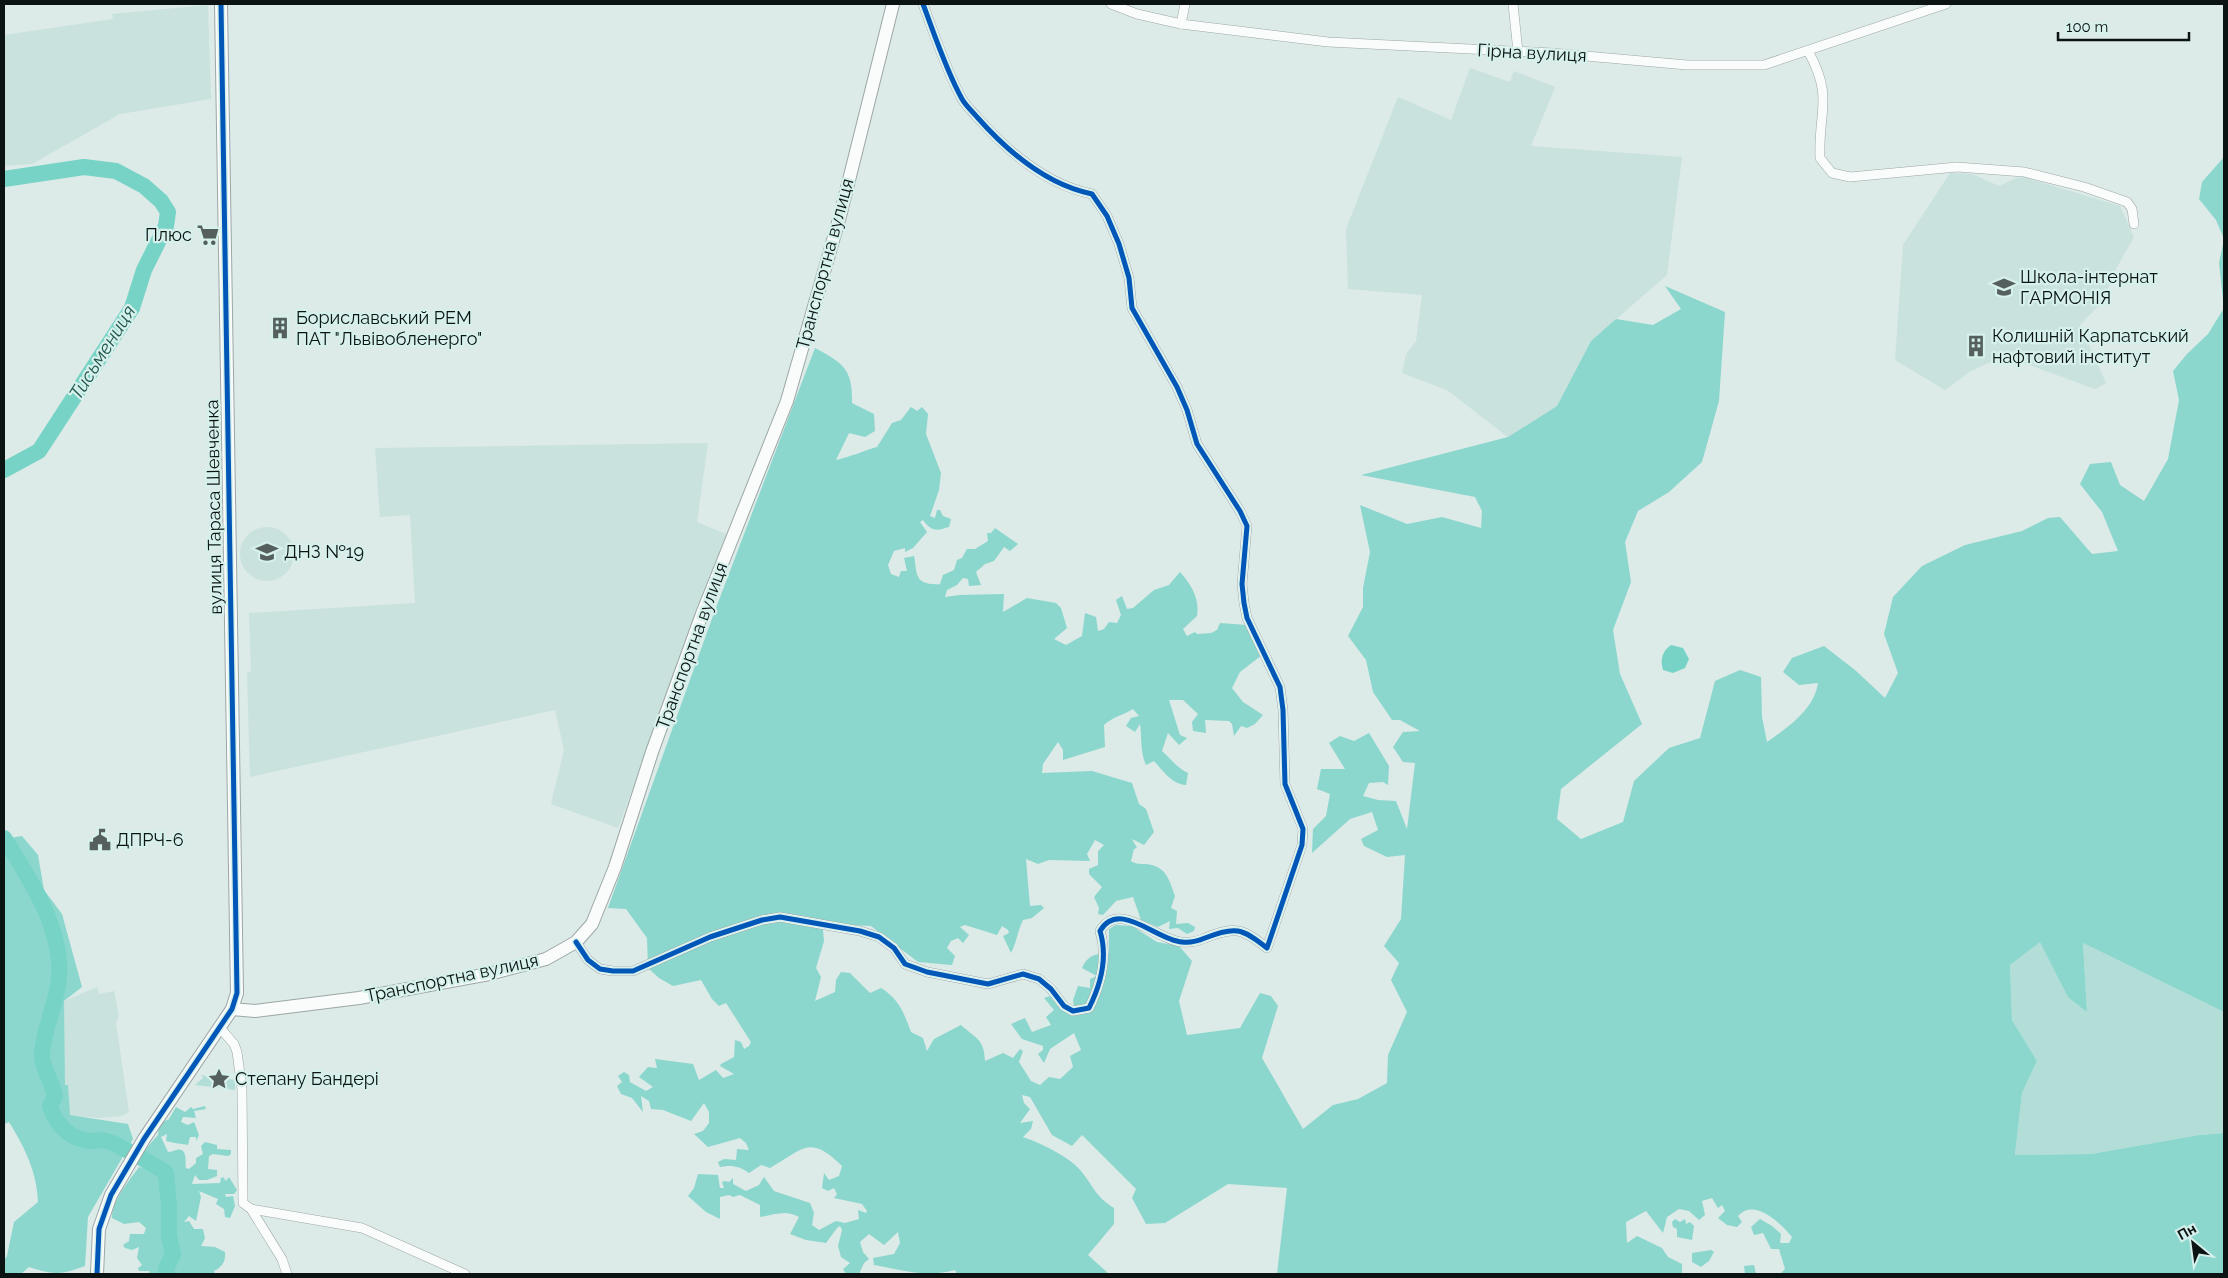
<svg xmlns="http://www.w3.org/2000/svg" width="2228" height="1278" viewBox="0 0 2228 1278" font-family="Raleway,sans-serif">
<rect width="100%" height="100%" fill="#dceae8"/>
<!-- built -->
<g fill="#c9e2de">
<polygon points="208,5 211,99 120,114 32,164 4,166 4,35 113,19 112,14"/>
<polygon points="1470,68 1510,82 1514,71 1555,87 1531,146 1682,157 1667,275 1591,341 1557,406 1508,437 1447,390 1402,373 1406,354 1416,341 1422,295 1348,289 1346,229 1398,97 1451,120"/>
<polygon points="1950,173 1972,174 1999,186 2016,178 2024,177 2120,206 2134,237 2112,276 2105,299 2080,325 2106,383 2095,389 2010,358 2000,358 1971,371 1945,390 1895,360 1903,245"/>
<polygon points="708,443 697,522 726,534 618,828 551,804 564,750 555,710 250,777 247,673 251,672 249,613 415,603 410,515 380,517 375,448"/>
<circle cx="267" cy="554" r="27"/>
<polygon points="97,987 99,994 114,991 119,1016 116,1023 129,1112 122,1116 99,1118 70,1115 63,1068 64,1001"/>
</g>
<!-- green -->
<g fill="#b2ded7">
<polygon points="2040,941 2087,1012 2083,943 2224,1012 2224,1133 2199,1135 2091,1154 2015,1155 2022,1093 2037,1061 2012,1020 2010,965"/>
<polygon points="202,1075 217,1077 217,1081 220,1081 221,1078 235,1080 235,1090 195,1085 203,1078"/>
</g>
<!-- forest -->
<g fill="#8bd7cd">
<polygon points="2224,157 2224,239 2216,220 2199,199 2202,182"/>
<path d="M2224 240V1012L2083 943 2087 1012 2068 997 2040 942 2010 965 2012 1020 2037 1061 2022 1093 2015 1155 2091 1154 2199 1135 2224 1133V1274H1780L1785 1269 1779 1249H1771L1763 1233 1754 1235 1751 1227 1760 1219 1772 1226 1781 1234 1780 1243H1789L1792 1237C1781 1224 1755 1197 1738 1216L1742 1222 1737 1227 1727 1225 1718 1218 1725 1211 1722 1205 1718 1208 1712 1198 1702 1201 1705 1215 1699 1220 1689 1211 1679 1209 1667 1217 1663 1233 1646 1211 1626 1222 1627 1243 1637 1236 1662 1248 1668 1257 1682 1264V1274H1277L1287 1188 1228 1184 1165 1223 1146 1224 1132 1198 1136 1189 1082 1135 1072 1146 1052 1135 1030 1097 1022 1095 1024 1103 1030 1109 1020 1123 1033 1121 1031 1129 1023 1137C1040 1143 1069 1156 1081 1171 1094 1187 1095 1196 1114 1208V1224L1088 1255 1109 1274H1130H957L955 1270C927 1278 902 1270 874 1265L873 1258 894 1254 900 1243 898 1232 884 1245 869 1234 860 1242 863 1252 869 1259 864 1263 859 1274H846L843 1269 850 1263 841 1257 838 1246 842 1230 840 1226 837 1228 826 1243 806 1240 790 1234 799 1217C785 1209 775 1215 760 1217V1205L740 1195 733 1197 729 1195 720 1197V1219L706 1212 688 1196 694 1188 698 1174 718 1175 720 1188H724L722 1182 725 1181 729 1182 733 1178V1184L746 1191 759 1185 764 1177 774 1191 810 1203 814 1213 812 1225 819 1230 836 1221 845 1223 859 1219 858 1210 866 1213 867 1211 862 1204 834 1198 837 1194 834 1188 828 1191 822 1188 824 1173 829 1180 839 1176 842 1166C809 1134 804 1149 770 1168L761 1165 749 1173C739 1166 732 1165 720 1167L718 1162 724 1159 736 1160 737 1149 749 1150 746 1143 740 1138 708 1147 694 1134 703 1131 709 1123V1112L704 1103 691 1121 663 1110 651 1109 649 1101 641 1096 643 1112 632 1098 621 1094 617 1086 622 1082 618 1076 624 1072 629 1075 630 1082 646 1091 653 1087 639 1077 648 1067 657 1068 655 1059 693 1064 699 1080 716 1070 723 1078 734 1074 720 1066 721 1064 734 1057 735 1040 741 1042 744 1049 749 1046 751 1042 726 1003 719 1006 712 999 701 980 673 986 659 978 648 968 647 938 626 909 608 908 714 613 815 348C843 363 853 369 852 403L874 414 875 431 865 437 849 433 836 460C850 457 863 451 877 447L892 423 901 420 911 407 917 411 922 407 928 414 926 434 941 473 939 490 930 516 935 518 937 510H940L943 516 951 519 949 527C936 531 932 532 923 520L920 522 927 532 913 548 905 552V548L894 551 888 565 891 574 899 577 901 571H907L904 558 914 556C917 570 914 583 932 584 935 584 937 585 940 584L943 575 954 570 957 560 962 558 967 549H975L988 541 987 533H991L995 528 1018 544 1010 551 1004 547 994 561 985 564 976 572 981 585 969 586 968 579 963 578 957 585 947 590 945 597 959 595 1004 594 1003 612 1027 598 1056 603 1061 608 1067 628 1054 639 1066 645 1082 636 1085 613 1096 617 1098 631 1104 629 1109 622 1117 623 1121 615 1116 600 1122 596 1127 609 1133 608 1154 590 1169 585 1180 572C1191 584 1200 599 1197 616L1183 629 1187 636 1195 632 1197 634 1211 633 1217 630 1220 623 1247 625 1262 655 1240 672 1232 688 1243 702 1263 715 1255 724 1247 728 1241 726 1234 736 1232 724 1229 721 1205 720 1206 733 1193 731 1192 722 1198 714 1183 700H1169L1180 735 1187 738 1179 745 1168 733 1162 751C1171 759 1177 768 1188 773L1186 785C1172 784 1163 771 1154 761L1146 765C1140 752 1142 738 1140 724L1135 732 1126 726 1131 718 1139 716 1133 709C1122 716 1114 716 1104 725L1105 747 1063 760V750L1058 742 1043 764 1042 773 1092 771 1132 783 1139 804 1146 809 1154 832 1144 845 1132 839 1137 848 1134 849 1131 861C1135 864 1140 864 1146 864 1166 866 1169 879 1175 896L1171 908 1177 911 1176 924 1188 923 1195 927 1194 931 1187 934 1178 928 1169 929 1170 921 1158 927 1141 920 1133 897 1116 901 1103 915 1098 914 1099 908 1094 897 1102 887 1089 874V869L1098 865V851L1104 845 1095 840 1087 854 1090 861 1049 860 1038 864 1026 859 1030 906 1041 905 1044 908 1032 918 1023 920C1017 932 1017 942 1011 953L1003 936 1009 933 1008 930 1002 926 997 935 965 925 960 927 969 935 963 943 958 938 951 941 947 948 955 956 952 965 918 962 871 926 848 925 822 920 824 941 816 968 821 977 815 1001 835 992 836 980 841 972 850 973 870 993 881 988C899 999 904 1013 911 1032L923 1038 927 1051 934 1039 961 1025C976 1039 984 1038 985 1061L1003 1053 1013 1058 1020 1049 1023 1051 1019 1062 1031 1081 1040 1085 1049 1077 1060 1079 1073 1067 1070 1056 1081 1050 1074 1033 1050 1049 1044 1063 1038 1054 1043 1050V1046L1022 1039 1011 1024 1025 1018 1032 1032 1051 1025 1046 1017 1054 1010 1044 998 1050 996 1060 1009 1075 1015 1073 1000 1078 986 1090 988V979L1097 976 1082 968C1088 955 1095 954 1109 953V929L1116 925 1132 926 1157 942 1179 946 1192 961 1179 1001 1187 1035 1240 1028 1260 993 1271 996 1278 1006 1262 1058 1303 1129 1333 1105 1358 1099 1387 1083 1388 1055 1407 1012 1391 980 1399 963 1384 946 1401 919 1405 855 1387 857 1364 846 1361 839 1378 830 1372 812 1350 819 1312 853 1313 829 1326 816 1330 794 1317 789 1321 769H1345L1329 743 1340 736 1354 741 1369 733 1389 766 1388 785 1383 782 1369 783 1363 796 1378 800 1396 801 1407 829 1415 763 1403 762 1393 747 1403 732 1420 731 1400 720H1392L1373 692 1366 660 1348 636 1363 607V588L1370 552 1360 505 1407 524 1442 517 1481 528 1482 511 1475 497 1361 475 1508 437 1557 406 1591 341 1616 319 1653 325 1681 309 1665 286 1725 312 1719 401 1702 462 1669 492 1638 511 1625 542 1631 582 1613 630 1620 674 1642 724 1561 789 1557 819 1581 839 1623 822 1634 781 1669 748 1700 738 1715 681 1740 670 1761 677 1762 717 1767 742C1788 727 1814 710 1818 683L1799 685 1783 672 1792 658 1824 646 1855 670 1885 698 1898 673 1884 634 1893 597 1922 566 1965 545 2022 531 2048 518 2060 517 2092 554 2118 551 2102 512 2080 484 2090 464 2111 462 2120 485 2144 501 2168 459 2179 400 2173 371 2187 354 2208 334 2224 308 2219 263Z"/>
<path d="M22 836 38 855 44 890 62 914 82 987 64 1001 65 1085H68L70 1115 128 1124 133 1139 88 1217 85 1266C61 1275 54 1275 29 1267L21 1274H4V1260L7 1256 14 1222 38 1202C37 1172 25 1148 9 1122L4 1124V839Z"/>
<path d="M205 1106 206 1109 194 1111 196 1118 183 1117 181 1122 188 1125 194 1122 199 1135 196 1141V1137H190L188 1145C183 1144 173 1143 166 1141L167 1134 161 1137 168 1152C171 1152 173 1151 176 1150 188 1147 185 1161 186 1168L189 1169 196 1163V1158L203 1154 201 1146 205 1142 217 1145V1149L231 1150V1154L228 1156 213 1154 209 1156 208 1169 217 1170V1176L207 1180H199L195 1175 192 1184 220 1183 221 1178 223 1177 226 1181 229 1177 237 1190 234 1194H225L226 1197 233 1196 235 1206 230 1218 225 1217 224 1209 216 1204 218 1199 199 1191 201 1197 196 1221 189 1216 184 1222 189 1221 194 1229H203L205 1238 201 1246 215 1247 225 1252C226 1261 222 1267 214 1271L215 1274H148L150 1271H139L138 1268 142 1265 137 1258 139 1247 132 1250 125 1248 123 1245 129 1241 130 1234H144L146 1228 139 1222 124 1224 112 1218C112 1200 129 1181 139 1167L144 1168 147 1165 141 1154 158 1135 159 1124 169 1119 176 1107 185 1112 191 1107 193 1109Z"/>
<polygon points="1675,1219 1680,1222 1685,1219 1686,1224 1690,1222 1694,1226 1692,1240 1677,1237 1677,1229 1673,1227 1672,1222"/>
<polygon points="1711,1250 1714,1252 1709,1261 1701,1267 1692,1262 1692,1253"/>
<polygon points="1754,1265 1756,1274 1745,1274 1744,1266"/>
</g>
<!-- water -->
<path fill="#76d3c6" d="M1671 645 1683 648 1689 659 1685 668 1673 673 1663 670C1660 660 1662 651 1671 645Z"/>
<g fill="none" stroke-linecap="round" stroke-linejoin="round">
<!-- river -->
<g stroke="#76d3c6" stroke-width="16">
<polyline points="4,179 84,167 116,171 144,186 161,201 168,212 166,226 144,270 132,308 39,451 4,470"/>
<path d="M4 838C29 878 63 928 59 978 57 1003 42 1033 42 1056 42 1067 53 1084 55 1096L50 1106C56 1125 70 1140 92 1141 97 1141 103 1139 107 1141 119 1145 155 1165 166 1173L169 1206V1236L173 1254 166 1269 167 1274"/>
</g>
<!-- street casing -->
<g stroke="#9ca7a5" stroke-width="10">
<g id="street">
<polyline points="1111,4 1137,14 1181,24 1328,42 1552,53 1687,65 1764,65 1946,4"/>
<polyline points="1513,4 1518,52"/>
<polyline points="1181,24 1185,4"/>
<path d="M1808 51C1834 97 1818 112 1820 158L1832 173 1850 177 1957 167 2024 172 2084 187 2127 202 2132 209 2134 224"/>
<path d="M576 942 588 960 600 969 613 971H633L710 937 762 920 780 917 860 931 879 937 894 948 905 964 927 972 988 984 1023 974 1039 979 1051 989 1064 1006 1073 1011 1089 1008C1101 984 1108 957 1100 931 1119 899 1156 940 1182 942 1190 943 1198 941 1205 938 1235 926 1242 928 1267 948L1302 845 1303 829 1285 784 1283 710 1280 687 1247 618 1244 603 1242 584 1247 526 1240 511 1197 444 1187 410 1177 387 1132 308 1129 278 1119 244 1107 216 1092 194C1047 185 1007 151 977 117 972 111 966 106 962 99 946 70 935 36 923 4"/>
<polyline points="220,1028 234,1044 237,1052 242,1089 243,1203 251,1209 282,1259 287,1274"/>
<polyline points="251,1209 362,1228 465,1274"/>
</g>
</g>
<!-- secondary casing -->
<g stroke="#9ca7a5" stroke-width="14">
<g id="secondary">
<polyline points="232,1009 255,1011 359,998 489,974 546,959 576,942 592,924 615,867 652,752 702,614 787,401 840,216 893,4"/>
<polyline points="97,1274 99,1229 111,1195 144,1139 232,1009 237,993 221,4"/>
</g>
</g>
<!-- street -->
<use href="#street" stroke="#fafcfc" stroke-width="9"/>
<!-- secondary -->
<use href="#secondary" stroke="#fafcfc" stroke-width="12"/>
<!-- cycleway casing -->
<g stroke="#d6f0eb" stroke-width="8">
<g id="cycleway">
<path d="M576 942 588 960 600 969 613 971H633L710 937 762 920 780 917 860 931 879 937 894 948 905 964 927 972 988 984 1023 974 1039 979 1051 989 1064 1006 1073 1011 1089 1008C1101 984 1108 957 1100 931 1119 899 1156 940 1182 942 1190 943 1198 941 1205 938 1235 926 1242 928 1267 948L1302 845 1303 829 1285 784 1283 710 1280 687 1247 618 1244 603 1242 584 1247 526 1240 511 1197 444 1187 410 1177 387 1132 308 1129 278 1119 244 1107 216 1092 194C1047 185 1007 151 977 117 972 111 966 106 962 99 946 70 935 36 923 4"/>
<polyline points="97,1274 99,1229 111,1195 144,1139 232,1009 237,993 221,4"/>
</g>
</g>
<!-- cycleway -->
<use href="#cycleway" stroke="#0057b8" stroke-width="5"/>
</g>
<!-- icons -->
<defs>
<g id="supermarket-bare" transform="scale(1.725)"><path d="M-6-5.5h2.5l.6 2H6L4.5 2H-2.5L-4.4-4H-6ZM-1.5 3.2a1.3 1.3 0 1 0 .1 0ZM3 3.2a1.3 1.3 0 1 0 .1 0Z" fill="#545f5e" stroke="#d6f0eb" stroke-width="2.5" paint-order="stroke"/></g>
<g id="school-bare" transform="scale(1.725)"><path d="M0-5L7-2L0 1L-7-2ZM-4 1L0 2.5L4 1V4Q0 6-4 4Z" fill="#545f5e" stroke="#d6f0eb" stroke-width="2.5" paint-order="stroke"/></g>
<g id="building-bare" transform="scale(1.725)"><path d="M-4-6H4V6H1V3H-1V6H-4ZM-2.5-4.3h1.7v1.8h-1.7ZM.8-4.3h1.7v1.8H.8ZM-2.5-1h1.7V.8h-1.7ZM.8-1h1.7V.8H.8Z" fill="#545f5e" stroke="#d6f0eb" stroke-width="2.5" paint-order="stroke"/></g>
<g id="civic-bare" transform="scale(1.725)"><path d="M-.6-6.5H3V-4.5H.6V-3L4-1V1h2V6H-6V1h2V-1L-.6-3ZM-1.2 2.5V6h2.4V2.5Z" fill="#545f5e" stroke="#d6f0eb" stroke-width="2.5" paint-order="stroke"/></g>
<g id="sight-bare" transform="scale(1.725)"><path d="M0-6L1.8-2.2L6-1.7L2.9 1.2L3.7 5.4L0 3.3L-3.7 5.4L-2.9 1.2L-6-1.7L-1.8-2.2Z" fill="#545f5e" stroke="#d6f0eb" stroke-width="2.5" paint-order="stroke"/></g>
</defs>
<g fill-rule="evenodd">
<use href="#supermarket-bare" x="208" y="235"/>
<use href="#school-bare" x="2004" y="287"/>
<use href="#building-bare" x="280" y="328"/>
<use href="#building-bare" x="1976" y="346"/>
<use href="#school-bare" x="267" y="552"/>
<use href="#civic-bare" x="100" y="840"/>
<use href="#sight-bare" x="219" y="1079"/>
</g>
<g text-anchor="middle" stroke-width="4.5" stroke-linejoin="round" paint-order="stroke">
<!-- street labels -->
<g font-size="18" fill="#0b1413" stroke="#d6f0eb">
<text transform="translate(1532 53) rotate(3)" y="6">Гірна вулиця</text>
<text transform="translate(825 264) rotate(-75)" y="6">Транспортна вулиця</text>
<text transform="translate(214 507) rotate(-91)" y="6">вулиця Тараса Шевченка</text>
<text transform="translate(692 646) rotate(-70)" y="6">Транспортна вулиця</text>
<text transform="translate(452 978) rotate(-12)" y="6">Транспортна вулиця</text>
</g>
<!-- poi labels -->
<g font-size="18" fill="#0b1413" stroke="#d6f0eb" text-anchor="start">
<text x="192" y="241" text-anchor="end">Плюс</text>
<text x="2020" y="283">Школа-інтернат<tspan x="2020" dy="21">ГАРМОНІЯ</tspan></text>
<text x="296" y="324">Бориславський РЕМ<tspan x="296" dy="21">ПАТ "Львівобленерго"</tspan></text>
<text x="1992" y="342">Колишній Карпатський<tspan x="1992" dy="21">нафтовий інститут</tspan></text>
<text x="284" y="558">ДНЗ №19</text>
<text x="116" y="846">ДПРЧ-6</text>
<text x="235" y="1085">Степану Бандері</text>
</g>
<!-- water labels -->
<g font-size="19" font-style="italic" fill="#20554e" stroke="#d6f0eb">
<text transform="translate(102 352) rotate(-58)" y="7">Тисьмениця</text>
</g>
</g>
<!-- border -->
<rect width="2228" height="1278" fill="none" stroke="#0b1413" stroke-width="10"/>
<!-- north arrow -->
<g transform="translate(2193 1243) rotate(331)" stroke="#d6f0eb" stroke-width="4" paint-order="stroke">
<path d="M0-4L9 19L0 12L-9 19Z" fill="#0b1413"/>
<text y="-8" font-size="14" font-weight="bold" text-anchor="middle" fill="#0b1413">Пн</text>
</g>
<!-- scale -->
<path d="M2058 32v8h131v-8" fill="none" stroke="#0b1413" stroke-width="2.5"/>
<text x="2066" y="32" font-size="15" fill="#0b1413" stroke="#d6f0eb" stroke-width="4" paint-order="stroke">100 m</text>
</svg>
